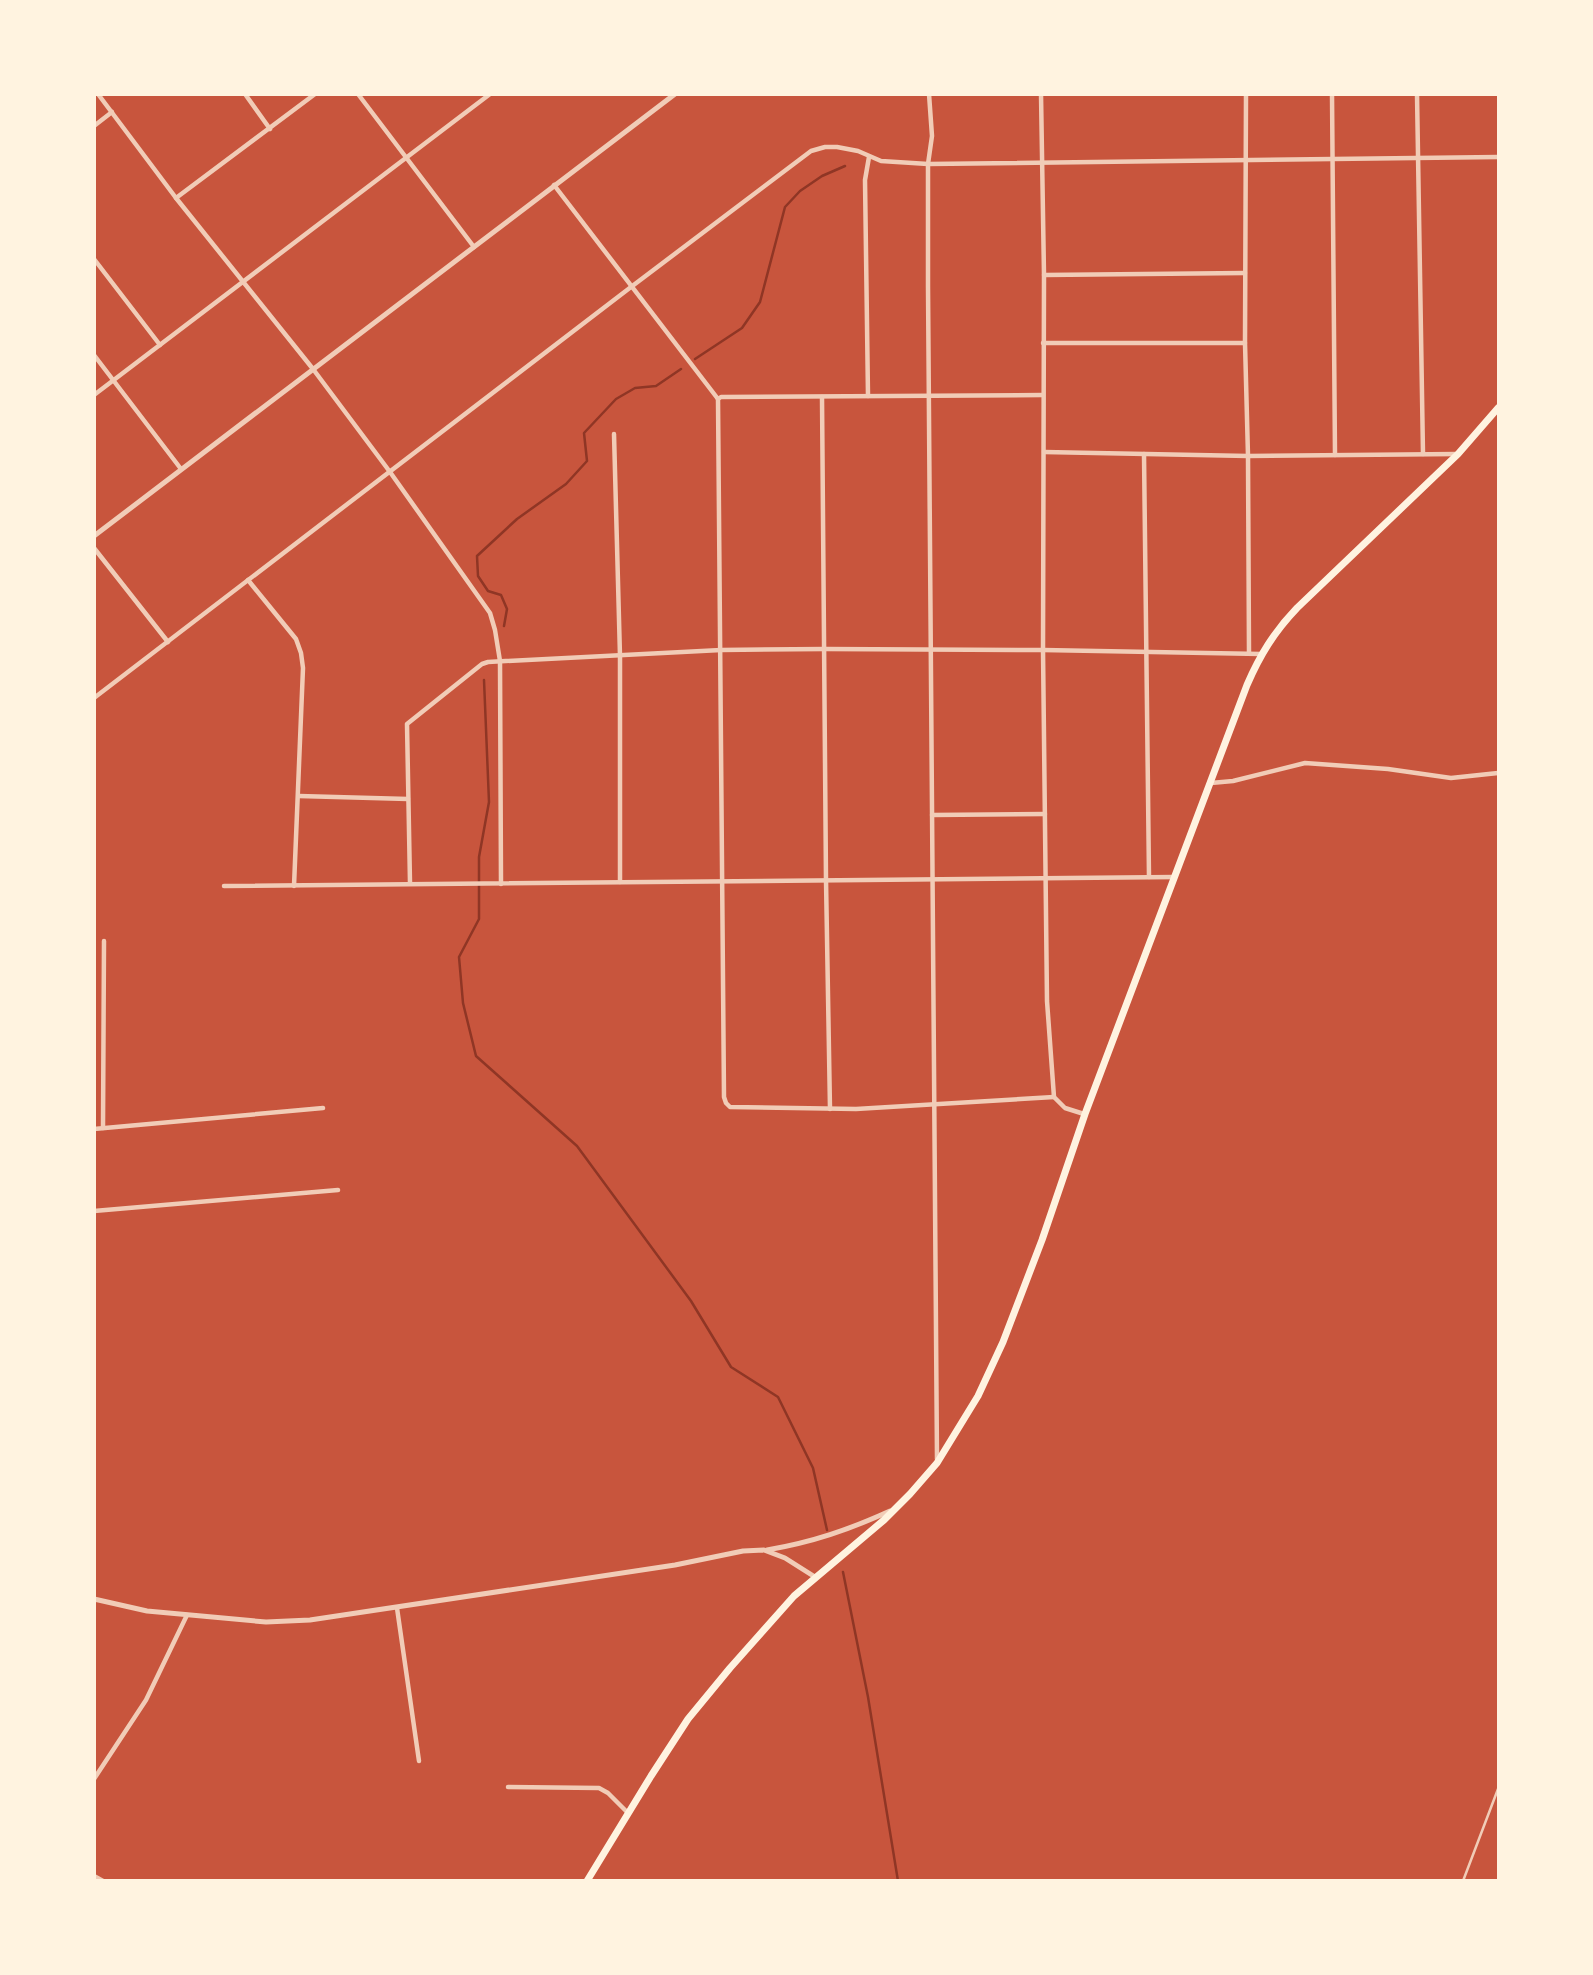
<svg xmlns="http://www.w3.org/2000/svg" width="1593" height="1975" viewBox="0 0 1593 1975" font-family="Mulish,sans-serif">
<rect width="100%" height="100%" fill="#c8553d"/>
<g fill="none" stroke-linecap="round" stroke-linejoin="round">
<!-- stream -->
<g stroke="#8f3625" stroke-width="2.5">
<polyline points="695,359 742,328 760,302 785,207 800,191 822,176 845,166"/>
<polyline points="504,626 507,609 501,595 488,591 478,576 477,556 517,519 566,484 587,461 584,433 616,399 635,388 656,386 681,369"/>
<polyline points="484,680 489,802 479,857 479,919 459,957 463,1003 476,1056 577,1146 691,1301 731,1367 778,1397 813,1468 827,1530"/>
<polyline points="843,1572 868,1697 898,1881"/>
</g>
<!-- service -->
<polyline stroke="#f1ccb7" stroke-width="2.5" points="1463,1881 1498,1789"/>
<!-- minor -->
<g stroke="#f1ccb7" stroke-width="4.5">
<polyline points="98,94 176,198 313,369 390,472 490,613 495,630 500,661 501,884"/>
<polyline points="245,94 270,129"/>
<polyline points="358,94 474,247"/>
<polyline points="929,94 932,136 928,164 928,286 937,1459"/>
<polyline points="1041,94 1044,275 1043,650 1047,1001 1054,1097 1065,1108 1084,1114"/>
<polyline points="1246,94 1245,343 1248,456 1249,653"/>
<polyline points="1332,94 1335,455"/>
<polyline points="1417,94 1423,454"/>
<polyline points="94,126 112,112"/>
<polyline points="554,185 718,399 724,1097 726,1103 730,1107 856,1109 1054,1097"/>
<polyline points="176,198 315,94"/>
<polyline points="94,259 160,345"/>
<polyline points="1044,275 1245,273"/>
<polyline points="1043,343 1245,343"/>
<polyline points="94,355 181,469"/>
<polyline points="94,395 490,94"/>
<polyline points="868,396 865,180 869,157"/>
<polyline points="822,397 826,880 830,1109"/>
<polyline points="718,399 721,397 1043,395"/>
<polyline points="614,434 620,656 620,882"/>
<polyline points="1044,452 1248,456 1457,454"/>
<polyline points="1144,454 1149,877"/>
<polyline points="94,548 168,642"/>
<polyline points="248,580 296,639 301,653 303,668 294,886"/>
<polyline points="94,698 631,287 811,151 825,147 837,147 858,151 881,161 928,164 1498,157"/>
<polyline points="1211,783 1233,781 1305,763 1388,769 1451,778 1498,773"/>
<polyline points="299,796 408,799"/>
<polyline points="932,815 1045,814"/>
<polyline points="410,883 407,724 482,664 488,662 721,650 825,649 1043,650 1261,654"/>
<polyline points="224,886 1175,877"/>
<polyline points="103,1128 104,941"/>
<polyline points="94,1129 323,1108"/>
<polyline points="94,1211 338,1190"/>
<polyline points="397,1608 419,1761"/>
<polyline points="94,1779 146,1700 187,1615"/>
<polyline points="508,1787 599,1788 608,1793 628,1813"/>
<polyline points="94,1876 103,1881"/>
</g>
<!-- tertiary -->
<g stroke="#f1ccb7" stroke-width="5">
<polyline points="94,536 675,94"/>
<path d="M767 1550C813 1542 848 1530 890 1511"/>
<polyline points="94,1599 147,1611 266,1622 310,1620 675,1565 743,1551 764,1550 785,1558 815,1577"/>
</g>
<!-- primary -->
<path stroke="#fff3e0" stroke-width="7" d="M587 1881 651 1776 688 1719 730 1668 794 1596 884 1520 910 1494 937 1463 978 1396 1003 1342 1042 1240 1085 1114 1247 685C1260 655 1274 632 1297 608L1458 454 1498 408"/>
</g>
<!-- border -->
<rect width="1593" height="1975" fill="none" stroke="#fff3e0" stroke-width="192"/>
</svg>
